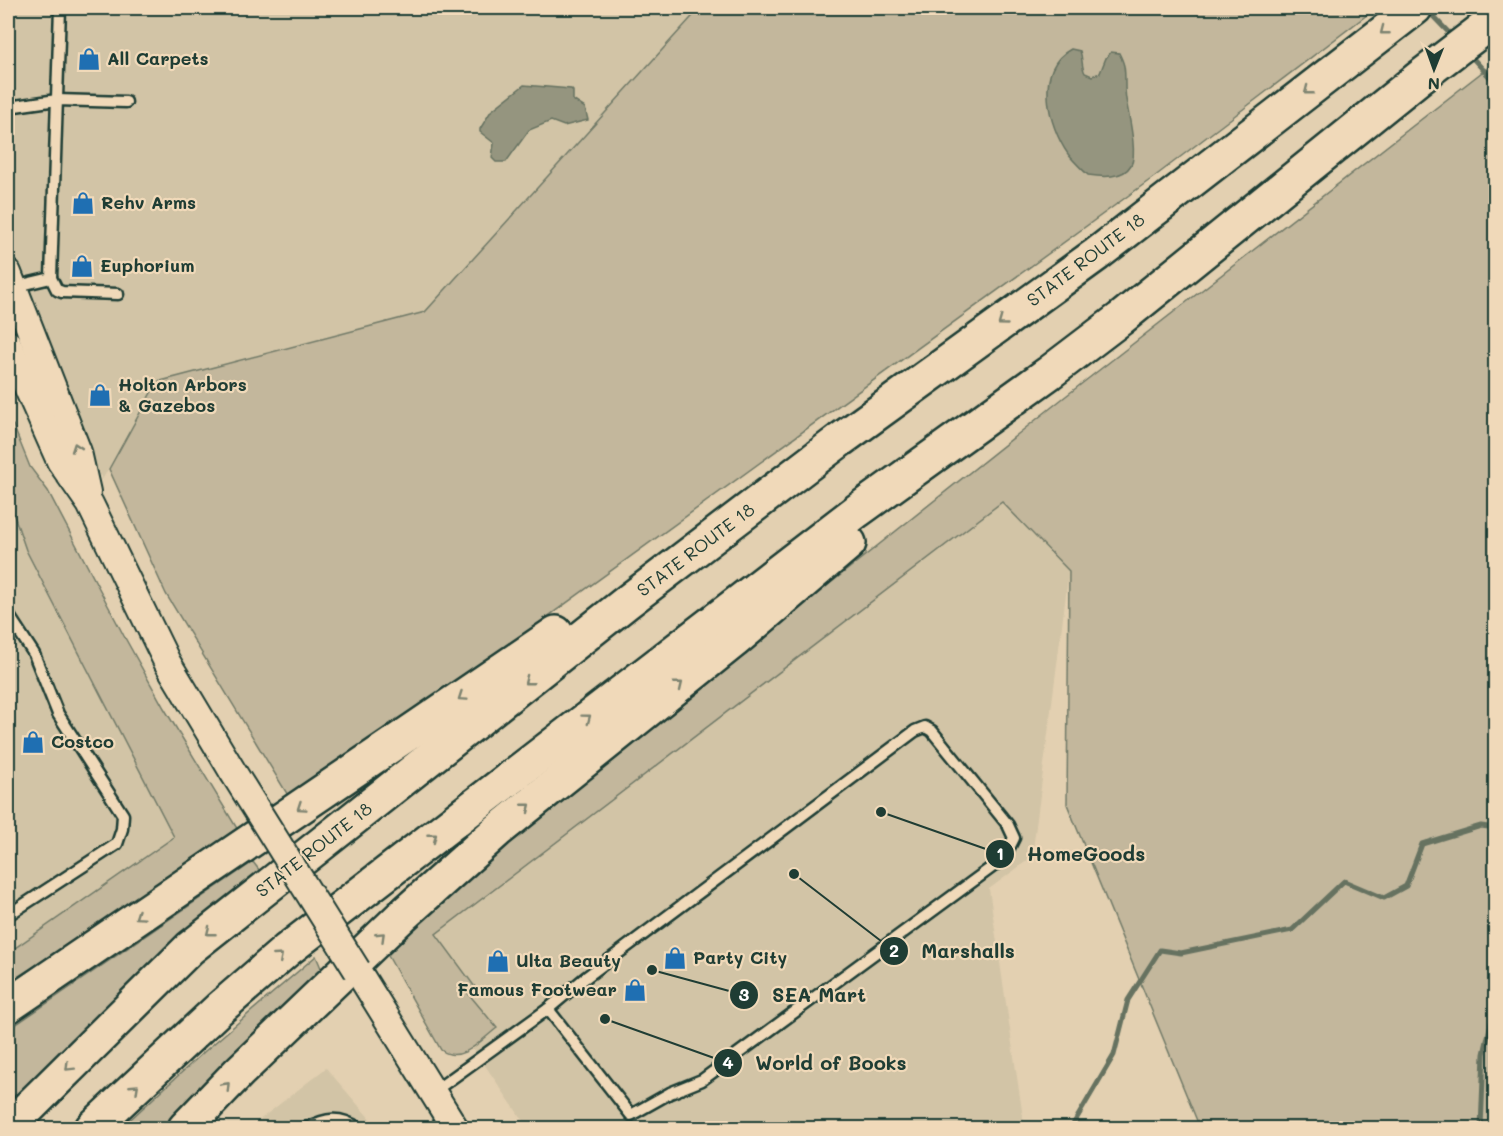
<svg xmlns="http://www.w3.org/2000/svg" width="1503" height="1136" viewBox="0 0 1503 1136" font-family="Mali,sans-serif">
<rect width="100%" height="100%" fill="#e3d0b1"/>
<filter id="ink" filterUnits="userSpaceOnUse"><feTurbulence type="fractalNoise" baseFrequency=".0167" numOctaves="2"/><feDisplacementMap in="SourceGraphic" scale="12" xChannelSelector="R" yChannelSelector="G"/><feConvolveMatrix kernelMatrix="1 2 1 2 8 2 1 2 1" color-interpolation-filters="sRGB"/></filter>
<g filter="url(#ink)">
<!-- built -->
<g fill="#d2c4a6">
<polygon points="8,8 700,8 425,312 157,382 102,480 8,234"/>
<polygon points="8,498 26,550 174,837 8,953"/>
<polygon points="1002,502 1069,571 1032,857 989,889 1024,1124 1019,1128 528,1128 409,955"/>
<polygon points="326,1068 378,1128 249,1128"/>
</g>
<!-- green -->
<g fill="#c3b79c" stroke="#717a68" stroke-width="1.5">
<polygon points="700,8 1376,8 1154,177 292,802 166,594 109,469 157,382 425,312"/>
<path d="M1495 62V1128H1200L1067 804 1069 571 1002 502 436 934 475 987 467 992 497 1028C482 1039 461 1065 441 1050L387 954 481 861 1062 399Z"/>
<polygon points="8,423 13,425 30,467 48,491 124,636 164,708 241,835 8,983 8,953 174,837 26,550 8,498"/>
<polygon points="253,862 263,875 8,1109 8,1030"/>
<polygon points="316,956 324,975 175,1128 121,1128 205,1051"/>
</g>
<!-- water -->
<g fill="#95957f" stroke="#667261" stroke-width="1.5">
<path d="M1071 49 1080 51C1083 59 1081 66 1085 73L1092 76 1100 73 1106 58 1111 52 1119 53C1121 57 1123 61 1124 66 1126 77 1124 88 1126 99 1128 113 1138 153 1131 165 1123 179 1102 177 1088 175 1081 168 1074 162 1068 154 1048 126 1034 69 1071 49Z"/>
<polygon points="524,85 571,89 573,91 573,100 585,108 588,120 564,126 551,121 529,130 506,162 496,162 492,158 494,143 480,132 480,129 491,111"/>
</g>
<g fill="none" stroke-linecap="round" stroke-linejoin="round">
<!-- stream -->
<g stroke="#667261" stroke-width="5">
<polyline points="1427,10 1454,38"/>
<polyline points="1469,54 1496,84"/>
<polyline points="1071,1128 1114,1055 1128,1000 1160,950 1181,953 1292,930 1344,881 1384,898 1406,886 1422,844 1481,826 1496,828"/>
<polyline points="1481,1128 1484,1054 1496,1001"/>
</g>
<!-- service casing -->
<g stroke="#1f3d34" stroke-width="15">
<g id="service">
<polyline points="8,107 57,100 126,102"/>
<polyline points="51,278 60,8"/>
<polyline points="13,287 51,278 57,290 62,292 118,294"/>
<polyline points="8,614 34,654 58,714 123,815 122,829 117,844 8,915"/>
<polygon points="925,727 932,731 1008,825 1014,838 1007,852 995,865 702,1080 670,1093 631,1115 548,1009 585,978 915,731"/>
<polyline points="433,1092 548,1009"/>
<path d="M307 1128C326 1118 340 1116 358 1128"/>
</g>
</g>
<!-- tertiary casing -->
<g stroke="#1f3d34" stroke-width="30">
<g id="tertiary">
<polyline points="8,273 78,452 87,492"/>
<polyline points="8,344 60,461 90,504 167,662 233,772"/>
<polyline points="357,970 455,1128"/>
</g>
</g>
<!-- motorway casing -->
<g stroke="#1f3d34" stroke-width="38">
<g id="motorway">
<polyline points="8,1006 556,633"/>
<polyline points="8,1128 190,948 627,602 840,440 1097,254 1415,8"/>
<polyline points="92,1128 220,1008 287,950 857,511 1049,373 1120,319 1420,77 1496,19"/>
<polyline points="185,1128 239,1072 402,916 497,831 734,641 849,543"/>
</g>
</g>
<!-- service -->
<use href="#service" stroke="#f0d9b9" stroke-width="10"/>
<!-- tertiary -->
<use href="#tertiary" stroke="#f0d9b9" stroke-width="26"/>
<!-- motorway -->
<use href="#motorway" stroke="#f0d9b9" stroke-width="33"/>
<!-- tertiary-bridge casing -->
<g stroke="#1f3d34" stroke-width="30" stroke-linecap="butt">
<polyline id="tertiary-bridge" points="233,772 357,970"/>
</g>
<!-- tertiary-bridge -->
<use href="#tertiary-bridge" stroke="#f0d9b9" stroke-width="26"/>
</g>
<!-- one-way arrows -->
<defs><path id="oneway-chevron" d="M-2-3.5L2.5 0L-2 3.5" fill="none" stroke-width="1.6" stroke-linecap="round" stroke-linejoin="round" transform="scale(1.5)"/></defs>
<g stroke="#7d8370">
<use href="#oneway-chevron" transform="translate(1384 31) rotate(142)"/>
<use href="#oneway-chevron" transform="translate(1308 91) rotate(142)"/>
<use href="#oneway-chevron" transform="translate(1002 322) rotate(144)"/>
<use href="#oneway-chevron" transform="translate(76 447) rotate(-109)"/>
<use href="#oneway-chevron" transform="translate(528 681) rotate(142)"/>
<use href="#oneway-chevron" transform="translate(679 685) rotate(-39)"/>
<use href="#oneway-chevron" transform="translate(462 697) rotate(146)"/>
<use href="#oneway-chevron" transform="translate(587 718) rotate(-37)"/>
<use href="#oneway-chevron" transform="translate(301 807) rotate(146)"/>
<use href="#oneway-chevron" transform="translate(527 807) rotate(-39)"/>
<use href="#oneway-chevron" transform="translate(433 837) rotate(-38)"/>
<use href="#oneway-chevron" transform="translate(139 916) rotate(146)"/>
<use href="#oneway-chevron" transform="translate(210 932) rotate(142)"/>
<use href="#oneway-chevron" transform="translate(381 936) rotate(-44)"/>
<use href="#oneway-chevron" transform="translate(279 957) rotate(-41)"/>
<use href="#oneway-chevron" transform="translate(69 1067) rotate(135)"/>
<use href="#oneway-chevron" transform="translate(226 1086) rotate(-46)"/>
<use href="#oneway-chevron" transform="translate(135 1088) rotate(-43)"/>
</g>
</g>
<!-- icons -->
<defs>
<g id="shop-bare" transform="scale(1.8)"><path d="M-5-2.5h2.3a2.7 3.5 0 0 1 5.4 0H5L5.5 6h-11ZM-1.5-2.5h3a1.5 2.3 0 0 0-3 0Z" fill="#1f6fb2" stroke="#f0d9b9" stroke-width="2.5" paint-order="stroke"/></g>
</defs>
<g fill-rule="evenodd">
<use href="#shop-bare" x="89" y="59"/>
<use href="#shop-bare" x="83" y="203"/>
<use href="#shop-bare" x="82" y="266"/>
<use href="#shop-bare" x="100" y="395"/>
<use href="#shop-bare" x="33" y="742"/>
<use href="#shop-bare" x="675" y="958"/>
<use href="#shop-bare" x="498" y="961"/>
<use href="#shop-bare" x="635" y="990"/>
</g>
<g text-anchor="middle" stroke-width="4.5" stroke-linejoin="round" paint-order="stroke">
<!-- poi labels -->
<g font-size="18" font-weight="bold" fill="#1f3d34" stroke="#f0d9b9" text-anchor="start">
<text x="107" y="65">All Carpets</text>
<text x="101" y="209">Rehv Arms</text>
<text x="100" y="272">Euphorium</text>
<text x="118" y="391">Holton Arbors<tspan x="118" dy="21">&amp; Gazebos</tspan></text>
<text x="51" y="748">Costco</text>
<text x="693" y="964">Party City</text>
<text x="516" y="967">Ulta Beauty</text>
<text x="617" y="996" text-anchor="end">Famous Footwear</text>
</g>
<!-- street labels -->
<g font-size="18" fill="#1f3d34" stroke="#f0d9b9">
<text transform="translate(1086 260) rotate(-37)" y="6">STATE ROUTE 18</text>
<text transform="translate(696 550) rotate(-37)" y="6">STATE ROUTE 18</text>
<text transform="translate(314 850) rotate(-38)" y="6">STATE ROUTE 18</text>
</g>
</g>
<!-- callouts -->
<path fill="none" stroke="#1f3d34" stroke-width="2" d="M881 812L1000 854M794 874L894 951M652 970L744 995M605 1019L728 1063"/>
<g fill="#1f3d34" stroke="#f0d9b9" stroke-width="2">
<circle cx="881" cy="812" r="6"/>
<circle cx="794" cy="874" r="6"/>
<circle cx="652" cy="970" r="6"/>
<circle cx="605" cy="1019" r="6"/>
<circle cx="1000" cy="854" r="15"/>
<circle cx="894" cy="951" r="15"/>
<circle cx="744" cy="995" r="15"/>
<circle cx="728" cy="1063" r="15"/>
</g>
<g font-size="18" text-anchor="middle" font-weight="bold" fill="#fff">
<text x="1000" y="860">1</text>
<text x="894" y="957">2</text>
<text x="744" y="1001">3</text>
<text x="728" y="1069">4</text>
</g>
<g font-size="20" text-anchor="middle" font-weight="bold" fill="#1f3d34" stroke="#f0d9b9" stroke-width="4.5" stroke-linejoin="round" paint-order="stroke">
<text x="1086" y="861">HomeGoods</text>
<text x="968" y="958">Marshalls</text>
<text x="819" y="1002">SEA Mart</text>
<text x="831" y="1070">World of Books</text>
</g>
<!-- margin -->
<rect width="1503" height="1136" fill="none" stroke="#f0d9b9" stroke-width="30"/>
<rect x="15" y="15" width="1473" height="1106" fill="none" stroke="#1f3d34" stroke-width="2" filter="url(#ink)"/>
<!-- north arrow -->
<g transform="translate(1434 69) rotate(181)" stroke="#f0d9b9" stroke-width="4.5" paint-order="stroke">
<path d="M0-4.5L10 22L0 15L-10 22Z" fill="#1f3d34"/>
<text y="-9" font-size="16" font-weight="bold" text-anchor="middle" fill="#1f3d34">N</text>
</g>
</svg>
